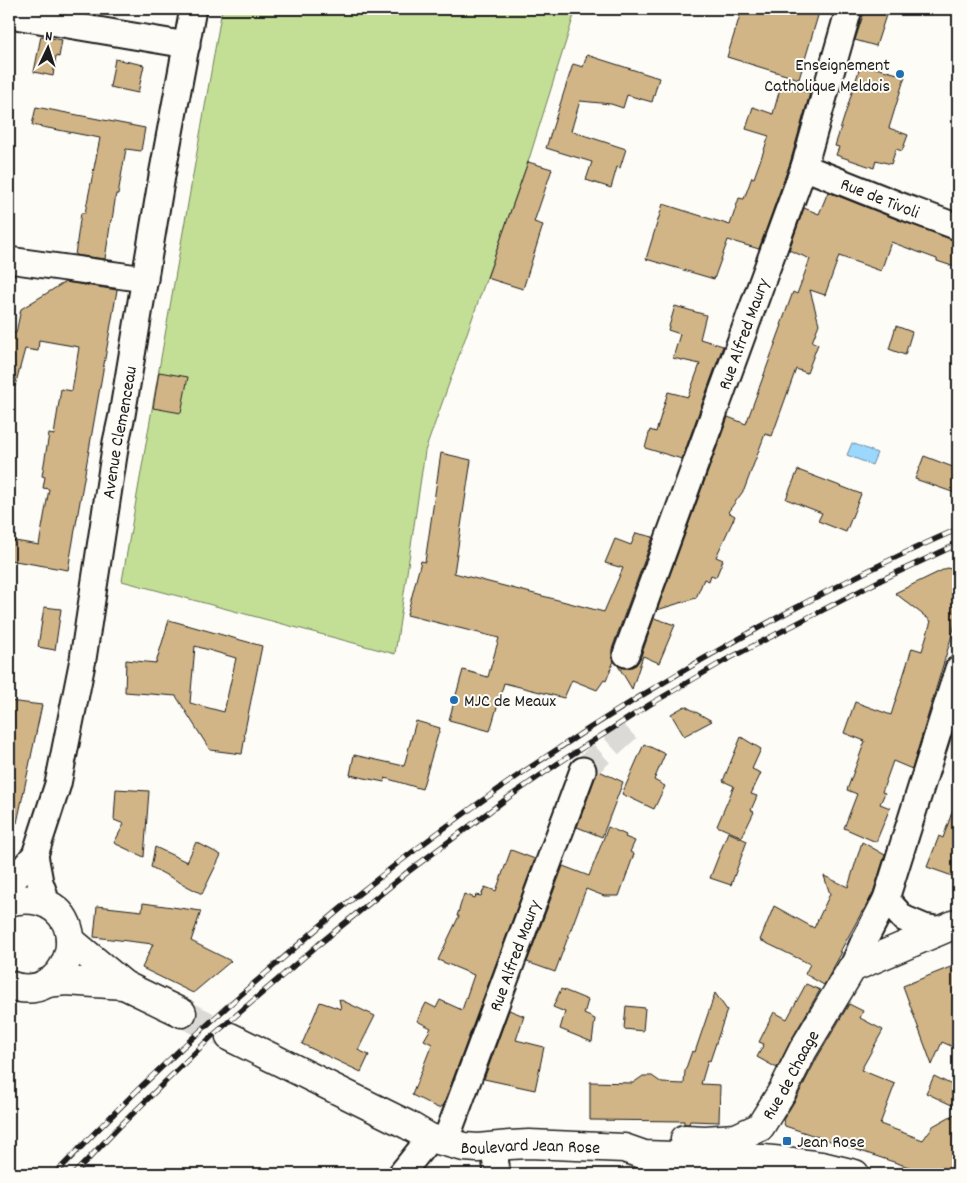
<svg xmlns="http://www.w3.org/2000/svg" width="967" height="1183" viewBox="0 0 967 1183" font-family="Dekko,sans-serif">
<rect width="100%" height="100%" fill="#fdfcf7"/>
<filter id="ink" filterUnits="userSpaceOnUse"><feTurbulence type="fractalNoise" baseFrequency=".02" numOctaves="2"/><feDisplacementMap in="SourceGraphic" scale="10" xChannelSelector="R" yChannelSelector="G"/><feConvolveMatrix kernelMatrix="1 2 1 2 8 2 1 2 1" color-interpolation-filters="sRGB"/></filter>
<g filter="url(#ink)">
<!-- green -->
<polygon fill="#c3df96" stroke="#707e59" points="222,9 576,9 529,159 425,451 395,654 122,581"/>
<!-- water -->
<polygon fill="#9cd8fd" stroke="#698da3" points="852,443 877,453 872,465 847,455"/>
<!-- building -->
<g fill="#d1b586" stroke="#1c1c1c" fill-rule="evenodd">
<polygon points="742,9 820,9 799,79 727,57"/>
<polygon points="865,9 888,9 876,46 855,40"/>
<polygon points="41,36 62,40 59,57 56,56 53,76 34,72"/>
<polygon points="587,55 659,78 652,102 627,95 623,108 611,104 580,101 571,131 626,149 620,168 617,167 611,188 586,180 592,162 546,148 573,64 583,67"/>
<polygon points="115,59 144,65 138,93 110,87"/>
<polygon points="861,64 905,76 889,128 908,135 902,151 896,149 891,164 876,160 874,168 836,155 839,147 835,146"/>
<polygon points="781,85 810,93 790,163 759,249 728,240 714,279 646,259 663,204 730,225 739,198 744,199 752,177 754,178 769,136 746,129 753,107 773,114"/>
<polygon points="36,107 145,128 141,151 126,149 118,194 116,194 112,220 111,220 105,259 75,255 81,213 85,213 100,138 32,125"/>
<polygon points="528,162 552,169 534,222 543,225 523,289 487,278"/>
<polygon points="828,192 899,220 953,240 958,241 958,268 937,261 937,259 891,242 881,271 839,256 825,295 810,290 819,324 812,342 818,344 807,373 796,369 772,436 765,434 744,490 728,512 735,516 716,557 723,560 716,577 711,575 709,581 704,579 696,598 657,610 728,417 746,424 782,325 781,325 793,292 797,294 810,259 789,250 804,208 819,214"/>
<polygon points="65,282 117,290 68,570 9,560 9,540 39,545 49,489 43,488 45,477 42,476 49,434 54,435 61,389 72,391 79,347 39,340 38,351 25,349 15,386 9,385 9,331 16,333 21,309"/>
<polygon points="675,306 706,315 700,339 723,346 682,459 645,448 650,430 656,432 668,392 688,397 700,364 673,358 680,334 668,330"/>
<polygon points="896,326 912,332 905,355 889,349"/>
<polygon points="159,372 188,377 181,413 153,408"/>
<polygon points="441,453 471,460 454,573 604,612 623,568 605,563 615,539 631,545 636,533 653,537 612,649 612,656 614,661 606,681 604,680 597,690 572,680 564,698 504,683 490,731 449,720 463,670 488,677 499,638 407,615 421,561 425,562"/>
<polygon points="924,456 958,469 958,494 915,479"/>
<polygon points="798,470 861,494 846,532 818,521 822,513 786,499"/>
<polygon points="947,568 958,571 958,615 912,769 893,761 882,792 885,793 880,804 890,808 876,842 844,828 857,794 847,790 865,741 844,733 855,702 891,715 912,648 922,651 931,621 895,593"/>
<polygon points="44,607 61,609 55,650 38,647"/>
<polygon points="654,618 675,625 659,663 643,656 632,689 617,664 622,668 628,668 636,665 640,659"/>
<path d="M169 620 262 646 244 735 245 736 242 754 210 750 176 696 125 692 126 660 156 663ZM195 646 236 658 224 712 190 703Z"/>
<polygon points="9,701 42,705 17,823 9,823"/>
<polygon points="685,706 712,721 684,736 671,714"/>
<polygon points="416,721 440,728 422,789 385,778 384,782 350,775 354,755 404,766"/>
<polygon points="741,737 761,749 752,769 761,773 751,794 757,796 751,810 754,812 742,837 717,826 734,786 723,781"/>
<polygon points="644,744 665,754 654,780 665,786 654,809 622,794"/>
<polygon points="597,770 623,782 602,837 577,827 596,775"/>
<polygon points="116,789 149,791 144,857 114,843 124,824 114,820"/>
<polygon points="956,801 958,802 958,878 927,867 939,836 943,838"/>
<polygon points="608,827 626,835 625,837 635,841 630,852 634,854 619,896 604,896 586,889 555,972 527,962 563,866 589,876"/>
<polygon points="728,832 747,841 731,885 710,878"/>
<polygon points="196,842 221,855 202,894 151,867 155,847 187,862"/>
<polygon points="862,842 885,855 873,893 864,910 863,910 840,952 842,952 824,985 805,974 810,964 760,940 774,906 814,928 830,894 824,876 848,887"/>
<polygon points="511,850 535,859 443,1106 438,1108 412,1095 432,1044 424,1040 431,1028 417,1021 426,1003 436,1008 440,1000 462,1010 474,975 438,960 459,916 457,916 464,894 475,898 476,895 481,896 485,887 496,891"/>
<polygon points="143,903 201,911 191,941 231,961 193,993 142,968 153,944 94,937 97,906 142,911"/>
<polygon points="958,964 958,1049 942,1042 932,1065 903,986"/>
<polygon points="806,984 820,990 790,1042 777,1068 757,1057 764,1044 759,1042 774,1012 787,1019"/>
<polygon points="561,989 588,1000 584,1014 595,1019 592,1042 560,1029 565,1012 553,1007"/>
<polygon points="715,993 727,1010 710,1061 708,1060 701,1084 720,1085 719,1122 690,1121 689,1124 684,1124 684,1121 590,1120 590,1082 633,1083 643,1076 652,1076 662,1083 684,1084 685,1071 692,1051 695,1052"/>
<polygon points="339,999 375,1016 358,1050 369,1055 361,1072 302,1044 320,1002 341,1009"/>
<polygon points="849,1004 863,1011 860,1018 883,1030 861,1070 895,1084 880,1124 923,1140 933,1126 958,1112 958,1174 930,1174 785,1126 783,1120 797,1097 817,1058"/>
<polygon points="626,1006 645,1008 643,1031 624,1029"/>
<polygon points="509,1010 524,1016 516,1040 544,1047 535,1090 484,1079"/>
<polygon points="934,1076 958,1088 958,1108 926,1093"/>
</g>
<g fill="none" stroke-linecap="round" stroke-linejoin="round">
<!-- street-tunnel -->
<polyline stroke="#dbdad6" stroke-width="25" stroke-dasharray="25 12" stroke-linecap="butt" points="583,770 628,729"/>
<!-- secondary-tunnel -->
<polyline stroke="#dbdad6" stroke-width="28" stroke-dasharray="28 14" stroke-linecap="butt" points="182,1013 230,1037"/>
<!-- street casing -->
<g stroke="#1c1c1c" stroke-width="29">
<g id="street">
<polyline points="9,15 187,45"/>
<path id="s1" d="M804 167 904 207 958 227"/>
<polyline points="9,260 145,279"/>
<path id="s2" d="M626 654 804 167 849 9"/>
<polyline points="35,855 40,882 44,893 45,903"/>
<polyline points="886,899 903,918 924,927 942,930"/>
<path id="s3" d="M9 902 10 884 35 855 58 784 83 659 116 442 122 415 163 170 193 9"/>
<polyline points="852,968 863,943 886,899 958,669"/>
<path id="s4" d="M445 1142 583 770"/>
<polyline points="494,1147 497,1174"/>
<polyline points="401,1174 430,1138"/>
</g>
</g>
<!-- secondary casing -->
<g stroke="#1c1c1c" stroke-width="31">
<g id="secondary">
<path d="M9 902C19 899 29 899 39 901 96 917 68 1007 9 985"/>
<polyline points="70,940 124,985 182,1013"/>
<polyline points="46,983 66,981 124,985"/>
<path id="s5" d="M230 1037 408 1125 430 1138 464 1147 478 1148 510 1145 529 1144 624 1148 644 1155 763 1159 793 1162 822 1166 855 1174"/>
<path id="s6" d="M685 1139 705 1140 736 1138 760 1127 783 1090 803 1050 852 968 958 923"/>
</g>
</g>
<!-- street -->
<use href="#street" stroke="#fdfcf7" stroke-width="25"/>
<!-- secondary -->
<use href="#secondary" stroke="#fdfcf7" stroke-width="28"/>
<!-- rail casing -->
<g stroke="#1c1c1c" stroke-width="5.5">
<g id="rail">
<path d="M55 1174C122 1103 192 1036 266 973 296 947 325 921 356 896 483 794 619 704 762 626 826 591 891 558 958 529"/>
<polyline points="74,1174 119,1127 211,1037 318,945 409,871 509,797 557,764 649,705 724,661 881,580 958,544"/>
</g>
</g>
<!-- rail -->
<use href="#rail" stroke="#fdfcf7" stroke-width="4" stroke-dasharray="11" stroke-linecap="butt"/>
</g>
</g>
<!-- markers -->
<g fill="#1f6fb2" stroke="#fdfcf7" stroke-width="2">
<circle cx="900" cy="74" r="5"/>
<circle cx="454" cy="700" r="5"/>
<rect x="782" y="1136" width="10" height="10" rx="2.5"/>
</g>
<g text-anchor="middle" stroke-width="4" stroke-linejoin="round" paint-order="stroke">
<!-- poi labels -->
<g font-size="18" fill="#1c1c1c" stroke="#fdfcf7" text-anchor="start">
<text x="890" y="70" text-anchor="end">Enseignement<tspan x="890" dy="21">Catholique Meldois</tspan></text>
<text x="464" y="706">MJC de Meaux</text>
<text x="797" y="1147">Jean Rose</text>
</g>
<!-- street labels -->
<g font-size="18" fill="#1c1c1c" stroke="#fdfcf7">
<text dy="6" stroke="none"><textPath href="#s1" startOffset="82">Rue de Tivoli</textPath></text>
<text dy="6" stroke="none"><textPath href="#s2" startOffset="341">Rue Alfred Maury</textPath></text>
<text dy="6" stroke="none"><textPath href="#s3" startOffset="488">Avenue Clemenceau</textPath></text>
<text dy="6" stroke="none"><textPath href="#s4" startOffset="199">Rue Alfred Maury</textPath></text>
<text dy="6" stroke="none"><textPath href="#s6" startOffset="138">Rue de Chaage</textPath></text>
<text dy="6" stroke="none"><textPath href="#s5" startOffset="326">Boulevard Jean Rose</textPath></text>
</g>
</g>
<!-- margin -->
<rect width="967" height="1183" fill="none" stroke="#fdfcf7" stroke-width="30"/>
<rect x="15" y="15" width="937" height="1153" fill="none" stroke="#1c1c1c" stroke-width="2" filter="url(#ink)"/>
<!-- north arrow -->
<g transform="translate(48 48) rotate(4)" stroke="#fdfcf7" stroke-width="4" paint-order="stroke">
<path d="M0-4L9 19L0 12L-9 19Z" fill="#1c1c1c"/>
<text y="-8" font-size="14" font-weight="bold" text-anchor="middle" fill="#1c1c1c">N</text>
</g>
</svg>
